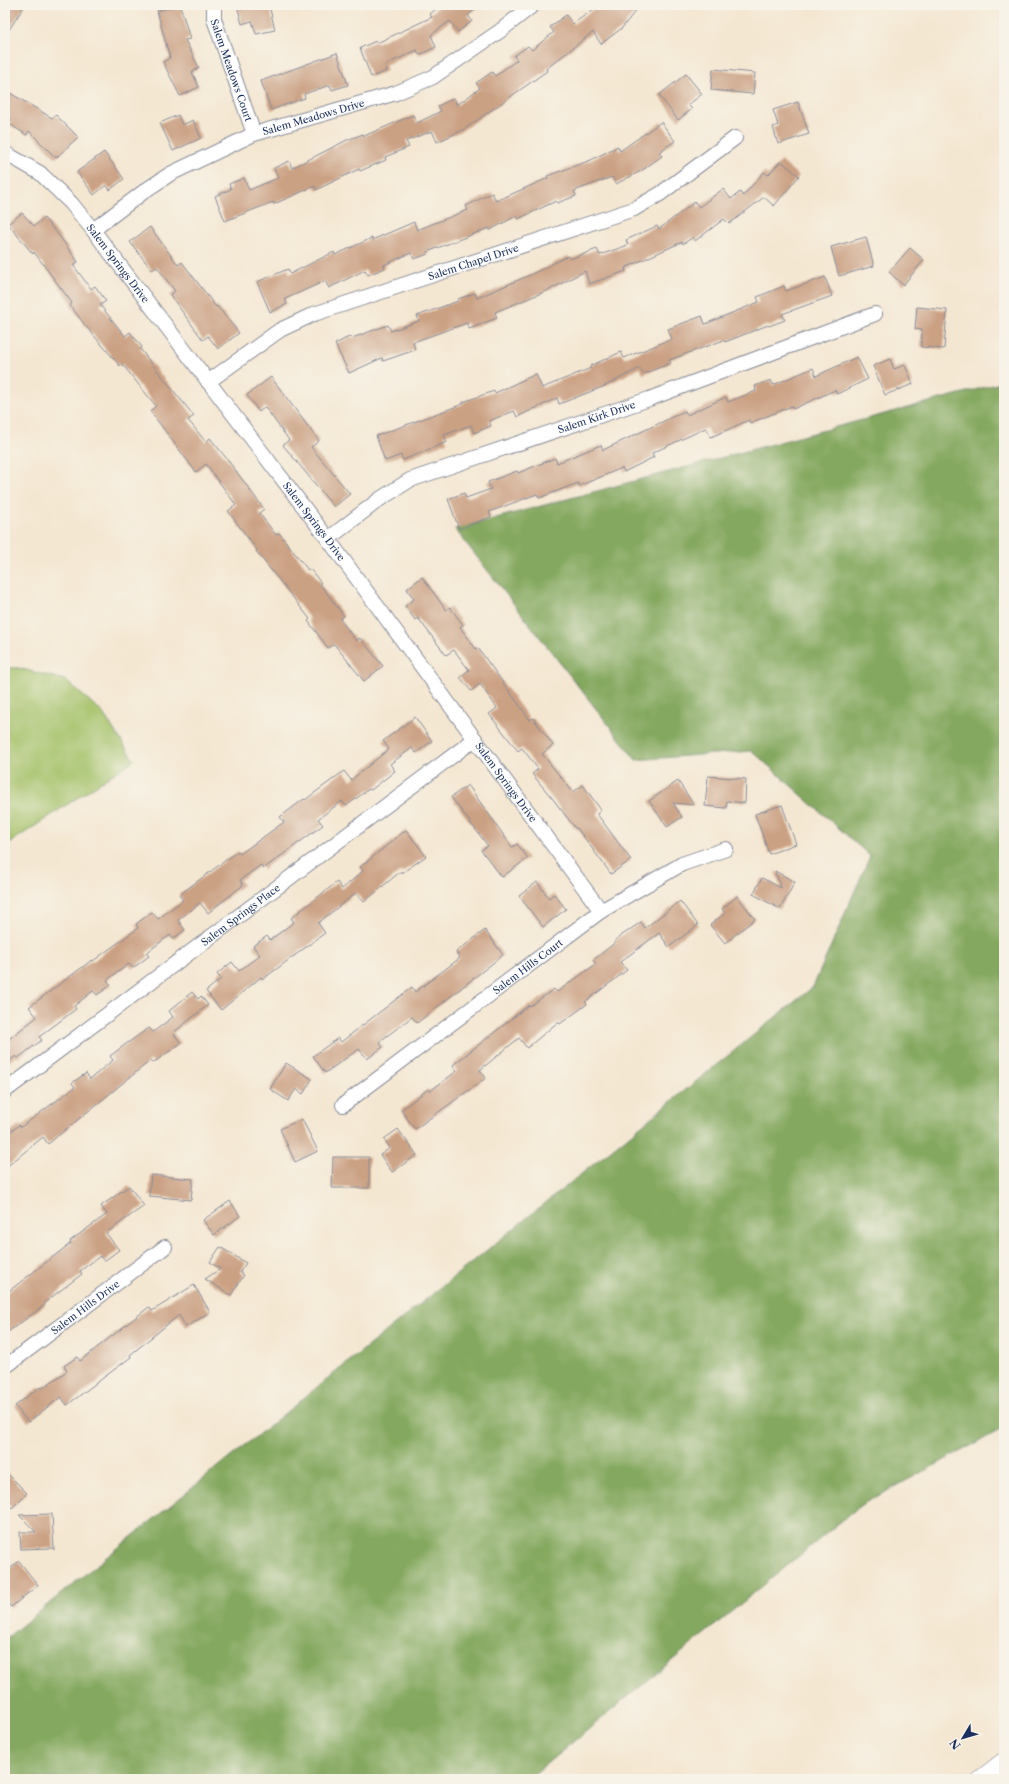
<svg xmlns="http://www.w3.org/2000/svg" width="1009" height="1784" viewBox="0 0 1009 1784" font-family="'Libre Caslon Text',serif">
<rect width="100%" height="100%" fill="#f7f3e8"/>
<filter id="ink" filterUnits="userSpaceOnUse"><feTurbulence type="fractalNoise" baseFrequency=".025" numOctaves="2"/><feDisplacementMap in="SourceGraphic" scale="8" xChannelSelector="R" yChannelSelector="G"/><feConvolveMatrix kernelMatrix="1 2 1 2 8 2 1 2 1" color-interpolation-filters="sRGB"/></filter>
<filter id="wash" filterUnits="userSpaceOnUse"><feTurbulence type="fractalNoise" baseFrequency=".012" numOctaves="4" result="noise"/><feDisplacementMap in="SourceGraphic" scale="16" xChannelSelector="R" yChannelSelector="G"/><feGaussianBlur stdDeviation="0.9" result="paint"/><feColorMatrix in="noise" values="0 0 0 0 0 0 0 0 0 0 0 0 0 0 0 0 0 1.4 0 .05"/><feComposite in="paint" operator="in"/></filter>
<g filter="url(#wash)">
<rect width="100%" height="100%" fill="#f4e7d2"/>
<!-- green -->
<polygon fill="#a5c26a" stroke="#607864" points="5,668 18,668 65,680 102,712 134,760 5,846"/>
<!-- forest -->
<polygon fill="#84a85e" stroke="#506c5e" points="1004,382 1004,1428 861,1505 528,1779 5,1779 5,1639 813,987 870,856 752,751 636,760 455,529"/>
<g id="blocks">
<!-- building -->
<g fill="#cba184">
<polygon points="5,5 25,5 5,36"/>
<polygon points="180,5 190,39 185,40 199,68 192,72 199,87 180,96 163,62 170,58 157,11"/>
<polygon points="237,5 269,5 275,30 256,34 252,21 242,24"/>
<polygon points="441,5 481,5 468,15 472,21 458,32 450,21 431,35 436,47 419,55 417,50 385,65 387,71 371,77 360,48 376,41 377,43 432,17 430,14"/>
<polygon points="599,5 640,5 622,28 601,44 593,32 546,69 547,71 463,130 437,142 432,131 406,141 409,147 385,157 386,160 360,171 359,169 316,190 315,186 274,204 273,202 225,221 215,196 231,189 229,184 244,178 249,190 278,178 274,168 289,161 292,168 347,140 363,134 364,136 413,115 417,123 441,111 438,106 454,98 457,105 480,88 476,83 492,72 495,76 517,60 514,56 528,46 532,50 554,32 550,27 566,15 573,24"/>
<polygon points="337,53 348,85 332,90 330,85 304,94 305,98 271,110 261,81"/>
<polygon points="713,69 755,73 753,94 711,90"/>
<polygon points="686,74 702,94 688,105 692,109 678,120 659,95"/>
<polygon points="5,90 52,118 56,115 78,137 56,158 29,131 27,135 9,124 12,120 5,116"/>
<polygon points="798,102 809,134 778,144 773,127 778,125 773,110"/>
<polygon points="178,115 182,125 193,120 201,138 173,151 160,123"/>
<polygon points="661,122 675,141 659,152 662,156 641,171 616,184 612,177 574,191 576,196 557,203 556,201 518,219 516,216 490,230 489,228 427,252 428,254 414,259 411,253 384,265 385,268 368,275 365,270 329,288 325,281 285,299 287,304 270,312 257,282 288,269 290,274 334,252 335,255 372,238 372,240 414,222 417,230 468,210 466,206 492,193 496,201 548,178 547,176 591,160 618,146 620,151"/>
<polygon points="104,152 124,179 110,190 106,185 94,195 77,172"/>
<polygon points="781,161 799,176 774,206 764,197 729,224 724,219 695,241 693,237 683,244 682,242 625,268 626,271 589,284 585,271 549,290 495,312 497,318 469,329 467,323 413,342 415,350 383,361 382,358 349,373 335,344 351,336 352,338 388,325 391,331 419,321 417,316 458,301 458,299 475,293 477,298 530,275 568,256 570,259 597,249 600,255 628,245 626,240 657,226 659,229 695,202 699,207 723,189 731,199 740,192 743,196 764,172 768,175"/>
<polygon points="22,213 34,226 44,218 57,233 78,262 73,265 91,289 95,286 106,301 100,305 125,336 130,332 142,347 140,349 194,416 188,420 206,442 210,438 227,459 264,509 259,513 276,535 279,533 308,570 310,569 321,583 320,584 344,616 340,619 356,641 360,638 383,666 364,681 334,644 328,648 308,621 310,619 256,551 257,550 228,511 236,505 206,464 196,472 150,411 156,406 122,364 120,366 84,324 70,305 72,303 34,252 33,254 8,224"/>
<polygon points="150,227 178,265 182,262 216,307 217,306 239,333 218,349 208,336 203,340 170,295 175,291 157,267 152,270 130,242"/>
<polygon points="866,237 874,266 839,276 831,247"/>
<polygon points="910,248 924,260 903,285 889,272"/>
<polygon points="825,277 832,296 782,314 785,320 769,326 768,325 725,342 724,340 669,360 671,363 643,374 640,368 605,386 559,404 557,398 517,417 514,411 489,421 491,426 474,433 471,425 444,435 447,442 403,460 401,455 385,461 376,436 463,404 463,402 494,391 495,393 536,374 542,388 591,368 590,366 621,352 624,358 672,339 668,329 702,316 705,324 759,302 757,297 784,286 786,291"/>
<polygon points="917,307 947,310 944,349 921,347 922,330 915,329"/>
<polygon points="857,357 868,379 837,394 835,390 793,409 792,406 750,423 749,420 711,437 706,428 652,453 654,457 624,472 622,468 579,486 578,483 539,498 537,494 489,512 491,517 459,529 448,499 464,493 466,498 491,489 488,482 517,471 518,473 555,458 557,463 601,445 603,450 685,411 687,415 726,397 728,402 756,391 755,386 771,380 773,385 813,368 816,376"/>
<polygon points="890,359 894,369 905,365 913,384 885,395 873,366"/>
<polygon points="271,377 319,441 311,447 350,494 334,507 283,445 289,440 265,407 259,412 247,395"/>
<polygon points="422,577 446,610 450,607 463,625 460,627 476,649 478,648 530,720 533,718 553,745 542,754 573,792 583,785 601,810 597,814 631,860 611,874 577,828 576,829 552,798 532,774 538,769 522,748 518,751 489,714 497,708 480,684 471,691 460,677 469,670 454,650 446,655 418,618 415,620 405,606 414,599 407,589"/>
<polygon points="415,717 432,741 416,753 412,748 390,764 395,771 371,790 369,789 346,806 342,801 318,819 323,825 263,869 261,865 240,880 243,885 208,913 200,903 178,920 185,930 173,939 170,935 146,953 149,956 133,968 129,964 107,980 111,985 97,995 93,991 74,1006 76,1009 39,1037 42,1040 18,1058 16,1056 5,1064 5,1042 37,1017 29,1007 92,960 93,961 138,928 136,924 152,912 158,919 183,900 179,895 238,851 240,854 284,822 280,817 304,799 305,800 344,771 351,780 389,749 383,741"/>
<polygon points="708,776 746,779 745,803 727,801 726,808 705,806"/>
<polygon points="678,781 694,805 673,803 682,817 667,827 649,801"/>
<polygon points="468,785 512,847 517,844 528,858 502,877 481,850 488,846 451,797"/>
<polygon points="782,805 796,844 769,854 755,814"/>
<polygon points="406,830 426,856 402,873 401,871 364,902 356,893 318,923 325,933 263,979 261,977 221,1010 206,991 221,979 217,974 232,962 239,971 260,955 253,946 267,936 270,940 294,922 291,918 337,882 342,889 363,871 360,867"/>
<polygon points="775,871 795,882 780,909 753,894 762,878 781,888"/>
<polygon points="537,882 549,898 554,894 566,909 543,927 519,896"/>
<polygon points="737,896 755,919 725,943 710,925 725,913 722,909"/>
<polygon points="680,901 698,925 669,947 659,933 620,962 627,970 585,1002 587,1004 560,1024 558,1022 527,1048 519,1038 480,1070 486,1078 415,1129 401,1110 428,1089 430,1091 457,1071 453,1065 529,1005 530,1006 554,989 557,992 596,964 593,960 616,942 615,940 641,922 645,928"/>
<polygon points="485,930 503,955 417,1023 412,1017 379,1042 383,1047 367,1059 359,1049 325,1073 313,1056 338,1038 341,1042 412,987 415,992 460,958 456,952"/>
<polygon points="192,992 198,999 201,996 208,1005 173,1033 181,1043 153,1063 151,1060 48,1144 43,1137 5,1168 5,1136 19,1125 21,1127 75,1087 72,1083 86,1073 90,1079 113,1060 110,1056 126,1044 149,1028 153,1032 173,1017 169,1011"/>
<polygon points="286,1063 312,1079 303,1094 296,1089 288,1101 270,1089"/>
<polygon points="302,1119 318,1151 295,1162 280,1129"/>
<polygon points="398,1129 417,1155 392,1172 380,1155 390,1148 384,1139"/>
<polygon points="333,1157 369,1157 369,1188 332,1188"/>
<polygon points="151,1175 193,1179 191,1200 149,1196"/>
<polygon points="129,1186 144,1206 106,1233 119,1250 104,1261 100,1256 80,1271 82,1274 44,1303 45,1305 5,1334 5,1294 71,1243 70,1241 107,1214 101,1206"/>
<polygon points="230,1201 240,1216 214,1235 203,1220"/>
<polygon points="220,1247 246,1263 240,1272 244,1275 231,1295 205,1279 220,1269 210,1262"/>
<polygon points="194,1285 210,1312 186,1327 179,1315 130,1355 131,1357 67,1405 61,1397 28,1422 15,1406 40,1387 41,1389 67,1371 64,1366 77,1357 80,1361 149,1307 152,1311"/>
<polygon points="5,1471 27,1493 12,1508 5,1501"/>
<polygon points="52,1514 54,1550 52,1548 21,1549 20,1532 36,1532 19,1515"/>
<polygon points="19,1561 38,1585 11,1607 5,1600 5,1573"/>
</g>
</g>
</g>
<g filter="url(#ink)">
<use href="#blocks" fill-opacity="0" stroke="#888b98" stroke-width="1"/>
<g fill="none" stroke-linecap="round" stroke-linejoin="round">
<!-- minor casing -->
<g stroke="#888b98" stroke-width="16">
<g id="minor">
<path id="s1" d="M214 5V19L254 134"/>
<path id="s2" d="M5 153 40 173 71 203 93 230 328 539 601 911"/>
<path id="s3" d="M93 230 146 190 170 174 254 134 396 93 433 77 500 31 533 5"/>
<path id="s4" d="M208 382 280 330 314 314 634 209 660 194 735 138"/>
<path id="s5" d="M328 539 380 499 410 480 649 399 875 314"/>
<path id="s6" d="M5 1091 475 739"/>
<path id="s7" d="M343 1105 601 911 682 864 726 849"/>
<path id="s8" d="M5 1367 165 1247"/>
</g>
</g>
<!-- secondary casing -->
<g stroke="#888b98" stroke-width="20">
<polyline id="secondary" points="982,1779 1004,1762"/>
</g>
<!-- minor -->
<use href="#minor" stroke="#fff" stroke-width="14"/>
<!-- secondary -->
<use href="#secondary" stroke="#fff" stroke-width="19"/>
</g>
</g>
<g text-anchor="middle" stroke-width="3" stroke-linejoin="round" paint-order="stroke">
<!-- street labels -->
<g font-size="10" fill="#1b2f5e" stroke="#f7f3e8">
<text dy="4" stroke="none"><textPath href="#s1" startOffset="68">Salem Meadows Court</textPath></text>
<text dy="4" stroke="none"><textPath href="#s3" startOffset="250">Salem Meadows Drive</textPath></text>
<text dy="4" stroke="none"><textPath href="#s4" startOffset="294">Salem Chapel Drive</textPath></text>
<text dy="4" stroke="none"><textPath href="#s2" startOffset="160">Salem Springs Drive</textPath></text>
<text dy="4" stroke="none"><textPath href="#s5" startOffset="298">Salem Kirk Drive</textPath></text>
<text dy="4" stroke="none"><textPath href="#s2" startOffset="484">Salem Springs Drive</textPath></text>
<text dy="4" stroke="none"><textPath href="#s2" startOffset="808">Salem Springs Drive</textPath></text>
<text dy="4" stroke="none"><textPath href="#s6" startOffset="294">Salem Springs Place</textPath></text>
<text dy="4" stroke="none"><textPath href="#s7" startOffset="231">Salem Hills Court</textPath></text>
<text dy="4" stroke="none"><textPath href="#s8" startOffset="100">Salem Hills Drive</textPath></text>
</g>
</g>
<!-- margin -->
<rect width="1009" height="1784" fill="none" stroke="#f7f3e8" stroke-width="20"/>
<!-- north arrow -->
<g transform="translate(963 1738) rotate(232)" stroke="#f7f3e8" stroke-width="3" paint-order="stroke">
<path d="M0-3L7 15L0 10L-7 15Z" fill="#1b2f5e"/>
<text y="-6" font-size="11" font-weight="bold" text-anchor="middle" fill="#1b2f5e">N</text>
</g>
</svg>
